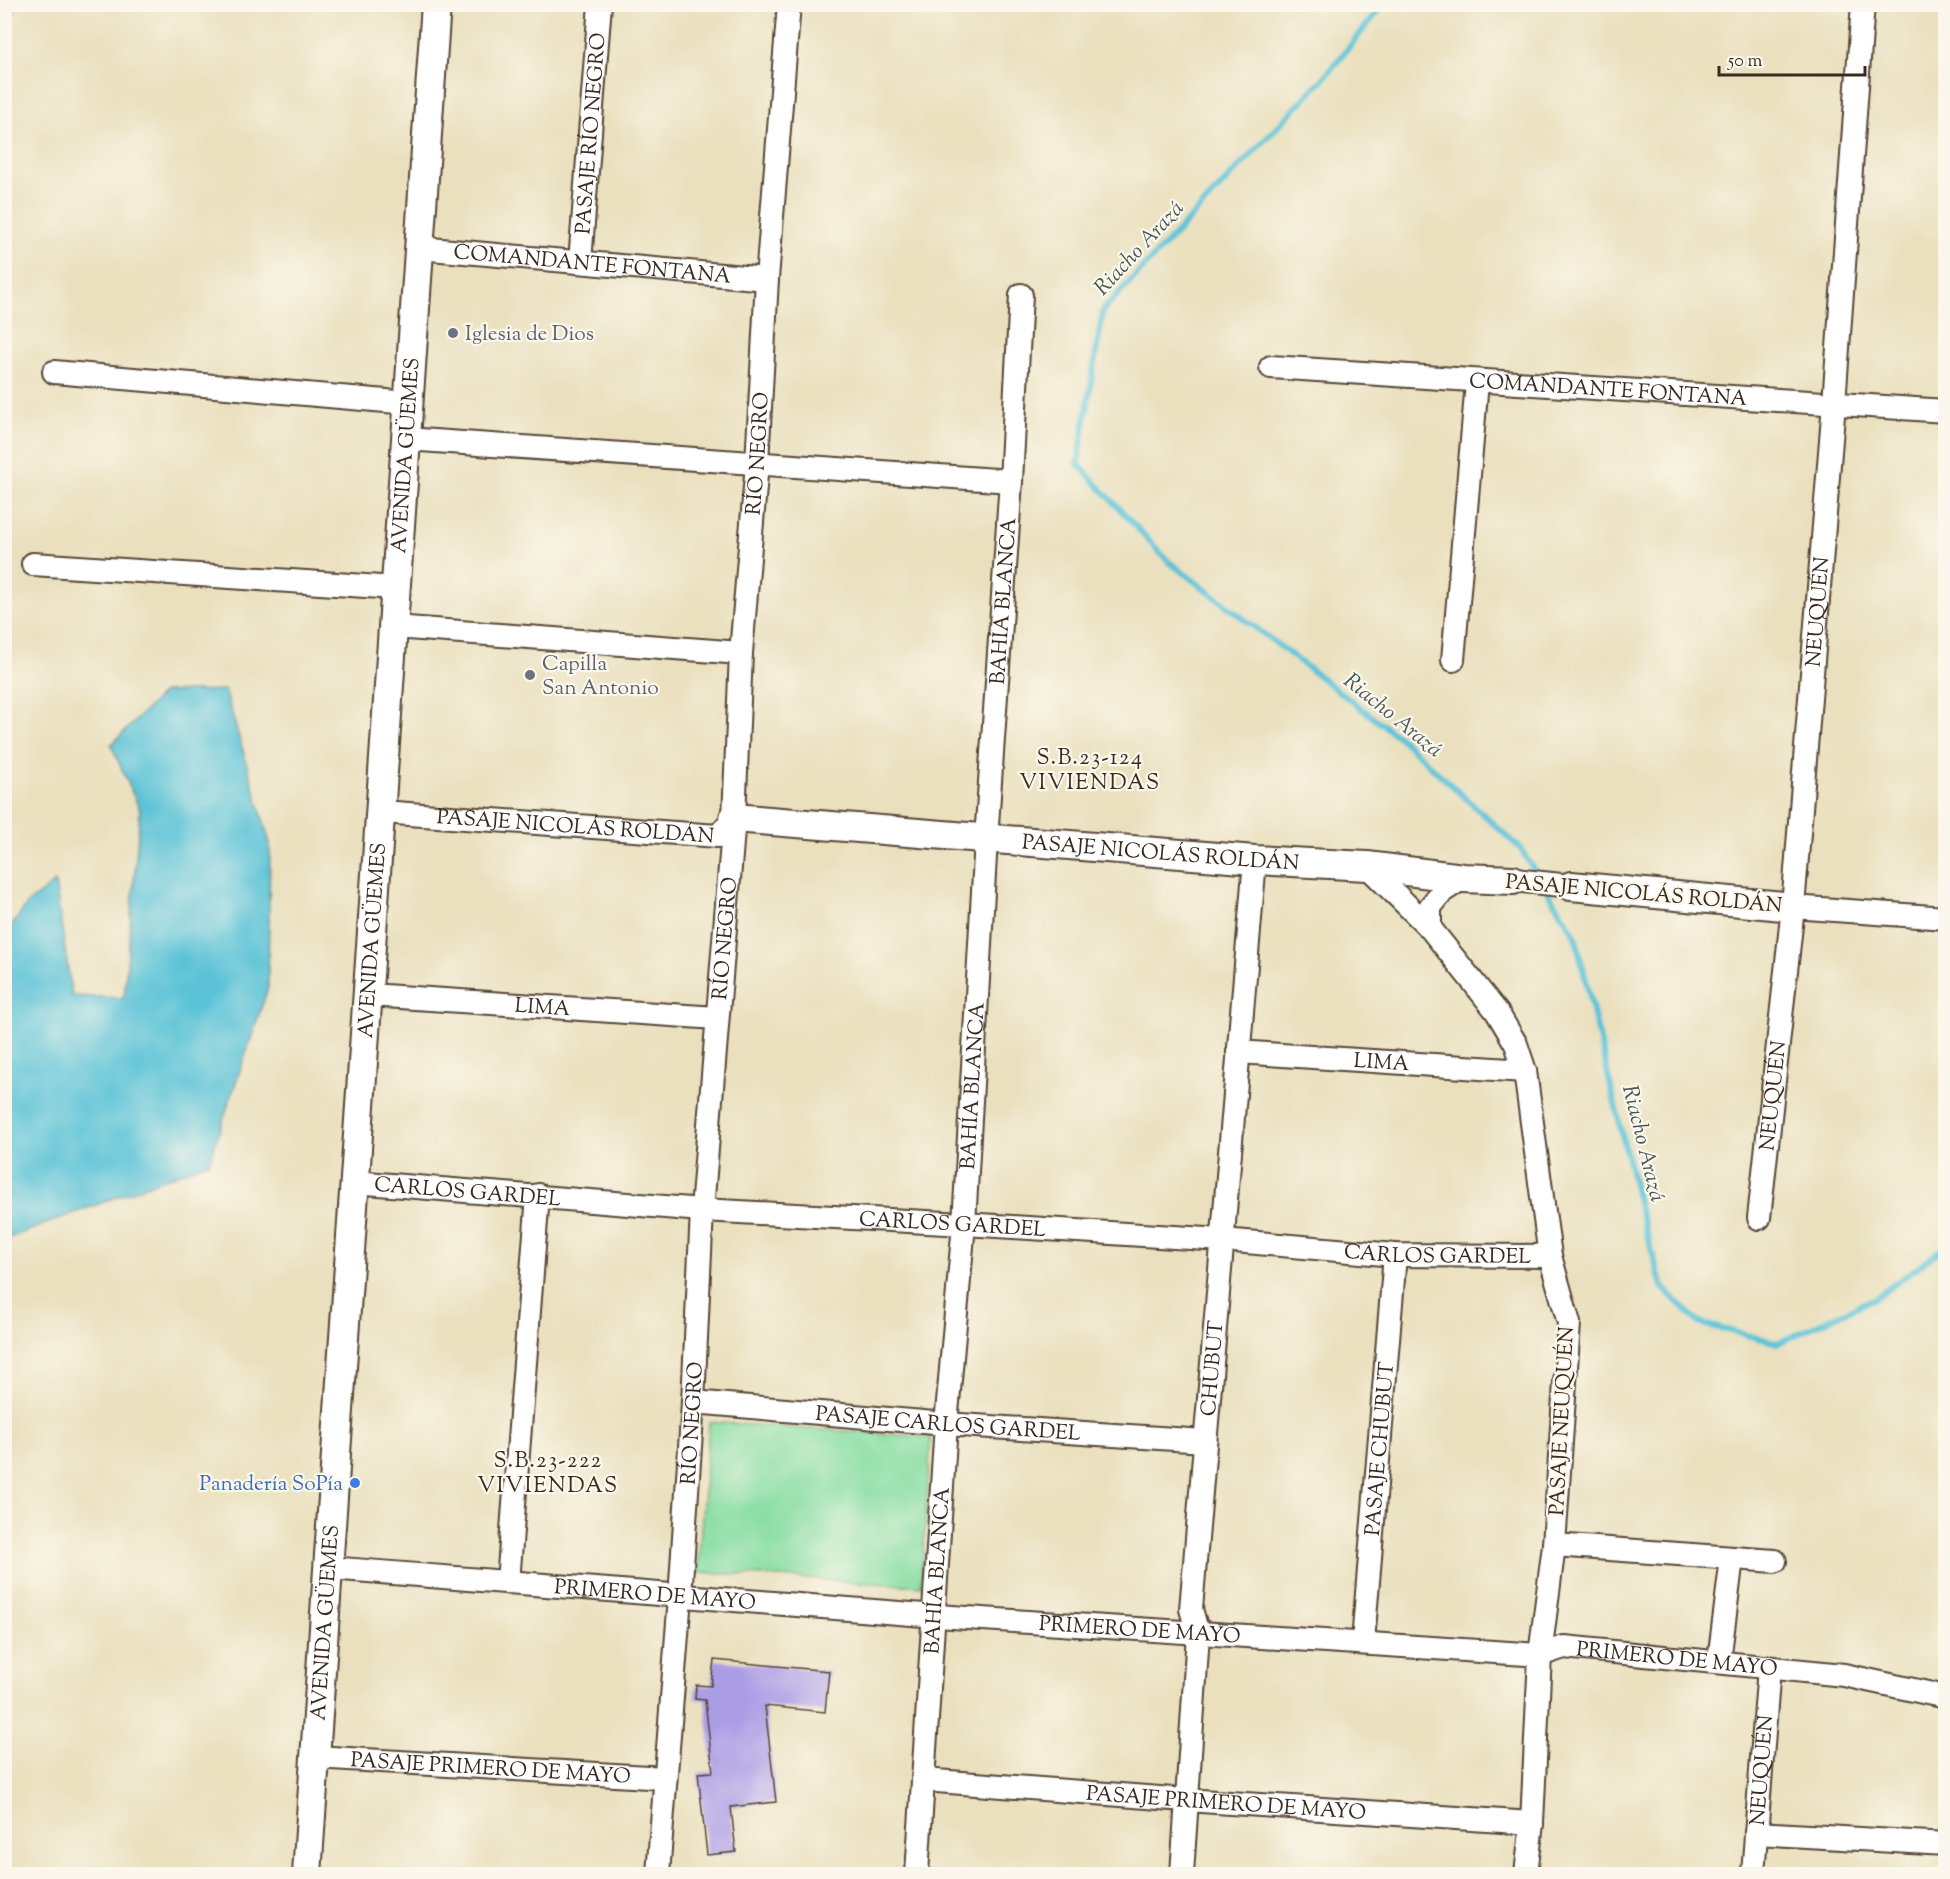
<svg xmlns="http://www.w3.org/2000/svg" width="1950" height="1879" viewBox="0 0 1950 1879" font-family="'Sorts Mill Goudy',serif">
<rect width="100%" height="100%" fill="#fbf7ec"/>
<filter id="ink" filterUnits="userSpaceOnUse"><feTurbulence type="fractalNoise" baseFrequency=".0167" numOctaves="2"/><feDisplacementMap in="SourceGraphic" scale="12" xChannelSelector="R" yChannelSelector="G"/><feConvolveMatrix kernelMatrix="1 2 1 2 8 2 1 2 1" color-interpolation-filters="sRGB"/></filter>
<filter id="wash" filterUnits="userSpaceOnUse"><feTurbulence type="fractalNoise" baseFrequency=".008" numOctaves="4" result="noise"/><feDisplacementMap in="SourceGraphic" scale="24" xChannelSelector="R" yChannelSelector="G"/><feGaussianBlur stdDeviation="1.35" result="paint"/><feColorMatrix in="noise" values="0 0 0 0 0 0 0 0 0 0 0 0 0 0 0 0 0 1.4 0 .05"/><feComposite in="paint" operator="in"/></filter>
<g filter="url(#wash)">
<rect width="100%" height="100%" fill="#eae0be"/>
<!-- green -->
<polygon fill="#84dda1" stroke="#608460" stroke-width="1.5" points="709,1422 931,1437 921,1586 698,1572"/>
<!-- water -->
<polygon fill="#5bc3d7" stroke="#4b767a" stroke-width="1.5" points="225,690 270,843 268,988 209,1162 9,1238 5,1238 4,999 8,998 5,964 5,935 28,903 55,882 72,996 124,998 140,810 111,745 164,692"/>
<g fill="none" stroke-linecap="round" stroke-linejoin="round">
<!-- stream -->
<g stroke="#5bc3d7" stroke-width="6">
<polyline points="1384,4 1323,79 1103,310 1078,464 1168,561 1400,738 1520,848 1539,878"/>
<polyline points="4,22 8,21 15,4"/>
<polyline points="1546,889 1575,935 1640,1210 1662,1287 1699,1323 1778,1343 1877,1297 1946,1246"/>
</g>
</g>
<g id="blocks">
<!-- building -->
<polygon fill="#ab9ce6" points="714,1660 829,1671 825,1712 765,1706 776,1802 731,1807 736,1852 707,1855 698,1773 713,1772 705,1700 695,1699 696,1685 711,1686"/>
</g>
</g>
<g filter="url(#ink)">
<use href="#blocks" fill-opacity="0" stroke="#554536" stroke-width="1.5"/>
<g fill="none" stroke-linecap="round" stroke-linejoin="round">
<!-- minor casing -->
<g stroke="#554536" stroke-width="26">
<g id="minor">
<path id="s1" d="M419 248 767 279"/>
<path id="s2" d="M580 262 600 4"/>
<path id="s3" d="M1271 367 1946 411"/>
<polyline points="54,372 409,403"/>
<polyline points="406,439 1011,481"/>
<polyline points="33,564 396,588"/>
<polyline points="394,627 741,653"/>
<polyline points="1453,660 1477,382"/>
<path id="s4" d="M381 812 718 836 734 818"/>
<polyline points="1367,866 1430,928 1497,1012 1516,1044 1525,1071 1550,1256 1569,1323 1554,1545 1540,1655 1532,1823 1526,1874"/>
<polyline points="1513,880 1571,886"/>
<polyline points="1793,907 1946,918"/>
<polyline points="1430,928 1430,907 1443,891 1463,878"/>
<path id="s5" d="M369 995 717 1018"/>
<path id="s6" d="M1238 1052 1525 1071"/>
<path id="s7" d="M354 1182 702 1210 964 1224 1223 1240 1395 1255 1550 1256"/>
<path id="s8" d="M1759 1218 1793 907 1834 403 1863 4"/>
<path id="s9" d="M693 1402 946 1424 1205 1441"/>
<polyline points="1554,1545 1775,1561"/>
<path id="s10" d="M329 1568C532 1584 735 1601 937 1616 1138 1630 1339 1641 1540 1655L1564 1647 1844 1675 1946 1697"/>
<polyline points="508,1582 538,1195"/>
<path id="s11" d="M1363 1642 1395 1255"/>
<polyline points="1719,1661 1732,1558"/>
<path id="s12" d="M315 1757 665 1778"/>
<path id="s13" d="M923 1780 1186 1800 1532 1823"/>
<polyline points="1756,1833 1946,1844"/>
<path id="s14" d="M658 1874 680 1597 693 1402 702 1210 734 818 741 653 757 463 767 279 789 4"/>
<path id="s15" d="M917 1874 946 1424 964 1224 986 839 1011 481 1021 295"/>
<path id="s16" d="M1182 1874 1198 1634 1191 1609 1255 860"/>
<path id="s17" d="M1753 1874 1769 1667"/>
</g>
</g>
<!-- tertiary casing -->
<g stroke="#554536" stroke-width="32">
<g id="tertiary">
<path id="s18" d="M734 818 1255 860 1367 866 1463 878 1513 880"/>
<polyline points="1571,886 1793,907"/>
<path id="s19" d="M307 1874 436 4"/>
</g>
</g>
<!-- minor -->
<use href="#minor" stroke="#fff" stroke-width="22"/>
<!-- tertiary -->
<use href="#tertiary" stroke="#fff" stroke-width="28"/>
</g>
</g>
<!-- markers -->
<g fill="#6b7280" stroke="#fbf7ec" stroke-width="2">
<circle cx="453" cy="333" r="6"/>
<circle cx="530" cy="675" r="6"/>
</g>
<circle fill="#3f7fe0" stroke="#fbf7ec" stroke-width="2" cx="355" cy="1483" r="6"/>
<g text-anchor="middle" stroke-width="4.5" stroke-linejoin="round" paint-order="stroke">
<!-- street labels -->
<g font-size="21" fill="#3b2a1e" stroke="#fbf7ec">
<text dy="7" stroke="none"><textPath href="#s2" startOffset="129">PASAJE RÍO NEGRO</textPath></text>
<text dy="7" stroke="none"><textPath href="#s1" startOffset="174">COMANDANTE FONTANA</textPath></text>
<text dy="7" stroke="none"><textPath href="#s3" startOffset="338">COMANDANTE FONTANA</textPath></text>
<text dy="7" stroke="none"><textPath href="#s19" startOffset="1422">AVENIDA GÜEMES</textPath></text>
<text dy="7" stroke="none"><textPath href="#s14" startOffset="1424">RÍO NEGRO</textPath></text>
<text dy="7" stroke="none"><textPath href="#s15" startOffset="1276">BAHÍA BLANCA</textPath></text>
<text dy="7" stroke="none"><textPath href="#s8" startOffset="609">NEUQUÉN</textPath></text>
<text dy="7" stroke="none"><textPath href="#s4" startOffset="195">PASAJE NICOLÁS ROLDÁN</textPath></text>
<text dy="7" stroke="none"><textPath href="#s18" startOffset="428">PASAJE NICOLÁS ROLDÁN</textPath></text>
<text transform="translate(1644 893) rotate(5)" y="7">PASAJE NICOLÁS ROLDÁN</text>
<text dy="7" stroke="none"><textPath href="#s19" startOffset="936">AVENIDA GÜEMES</textPath></text>
<text dy="7" stroke="none"><textPath href="#s14" startOffset="938">RÍO NEGRO</textPath></text>
<text dy="7" stroke="none"><textPath href="#s5" startOffset="174">LIMA</textPath></text>
<text dy="7" stroke="none"><textPath href="#s6" startOffset="144">LIMA</textPath></text>
<text dy="7" stroke="none"><textPath href="#s15" startOffset="790">BAHÍA BLANCA</textPath></text>
<text dy="7" stroke="none"><textPath href="#s8" startOffset="123">NEUQUÉN</textPath></text>
<text dy="7" stroke="none"><textPath href="#s7" startOffset="114">CARLOS GARDEL</textPath></text>
<text dy="7" stroke="none"><textPath href="#s7" startOffset="600">CARLOS GARDEL</textPath></text>
<text dy="7" stroke="none"><textPath href="#s7" startOffset="1086">CARLOS GARDEL</textPath></text>
<text dy="7" stroke="none"><textPath href="#s16" startOffset="508">CHUBUT</textPath></text>
<text transform="translate(1561 1421) rotate(-87)" y="7">PASAJE NEUQUÉN</text>
<text dy="7" stroke="none"><textPath href="#s9" startOffset="256">PASAJE CARLOS GARDEL</textPath></text>
<text dy="7" stroke="none"><textPath href="#s14" startOffset="452">RÍO NEGRO</textPath></text>
<text dy="7" stroke="none"><textPath href="#s11" startOffset="194">PASAJE CHUBUT</textPath></text>
<text dy="7" stroke="none"><textPath href="#s15" startOffset="304">BAHÍA BLANCA</textPath></text>
<text dy="7" stroke="none"><textPath href="#s10" startOffset="327">PRIMERO DE MAYO</textPath></text>
<text dy="7" stroke="none"><textPath href="#s19" startOffset="252">AVENIDA GÜEMES</textPath></text>
<text dy="7" stroke="none"><textPath href="#s10" startOffset="813">PRIMERO DE MAYO</textPath></text>
<text dy="7" stroke="none"><textPath href="#s10" startOffset="1353">PRIMERO DE MAYO</textPath></text>
<text dy="7" stroke="none"><textPath href="#s12" startOffset="176">PASAJE PRIMERO DE MAYO</textPath></text>
<text dy="7" stroke="none"><textPath href="#s17" startOffset="104">NEUQUÉN</textPath></text>
<text dy="7" stroke="none"><textPath href="#s13" startOffset="304">PASAJE PRIMERO DE MAYO</textPath></text>
</g>
<!-- worship labels -->
<g font-size="21" fill="#5b616d" stroke="#fbf7ec" text-anchor="start">
<text x="465" y="340">Iglesia de Dios</text>
<text x="542" y="670">Capilla<tspan x="542" dy="24">San Antonio</tspan></text>
</g>
<!-- shop labels -->
<g font-size="21" fill="#366cbe" stroke="#fbf7ec" text-anchor="end">
<text x="343" y="1490">Panadería SoPía</text>
</g>
<!-- water labels -->
<g font-size="22" font-style="italic" fill="#455856" stroke="#fbf7ec">
<text transform="translate(1138 247) rotate(-47)" y="8">Riacho Arazá</text>
<text transform="translate(1394 714) rotate(39)" y="8">Riacho Arazá</text>
<text transform="translate(1645 1143) rotate(76)" y="8">Riacho Arazá</text>
</g>
<!-- neighbourhood labels -->
<g font-size="22" letter-spacing="1.5" fill="#3b2a1e" stroke="#fbf7ec">
<text x="1090" y="764">S.B.23-124<tspan x="1090" dy="25">VIVIENDAS</tspan></text>
<text x="548" y="1467">S.B.23-222<tspan x="548" dy="25">VIVIENDAS</tspan></text>
</g>
</g>
<!-- margin -->
<rect width="1950" height="1879" fill="none" stroke="#fbf7ec" stroke-width="24"/>
<!-- scale -->
<path d="M1719 66v9h146v-9" fill="none" stroke="#3b2a1e" stroke-width="3"/>
<text x="1728" y="66" font-size="18" fill="#3b2a1e" stroke="#fbf7ec" stroke-width="4.5" paint-order="stroke">50 m</text>
</svg>
